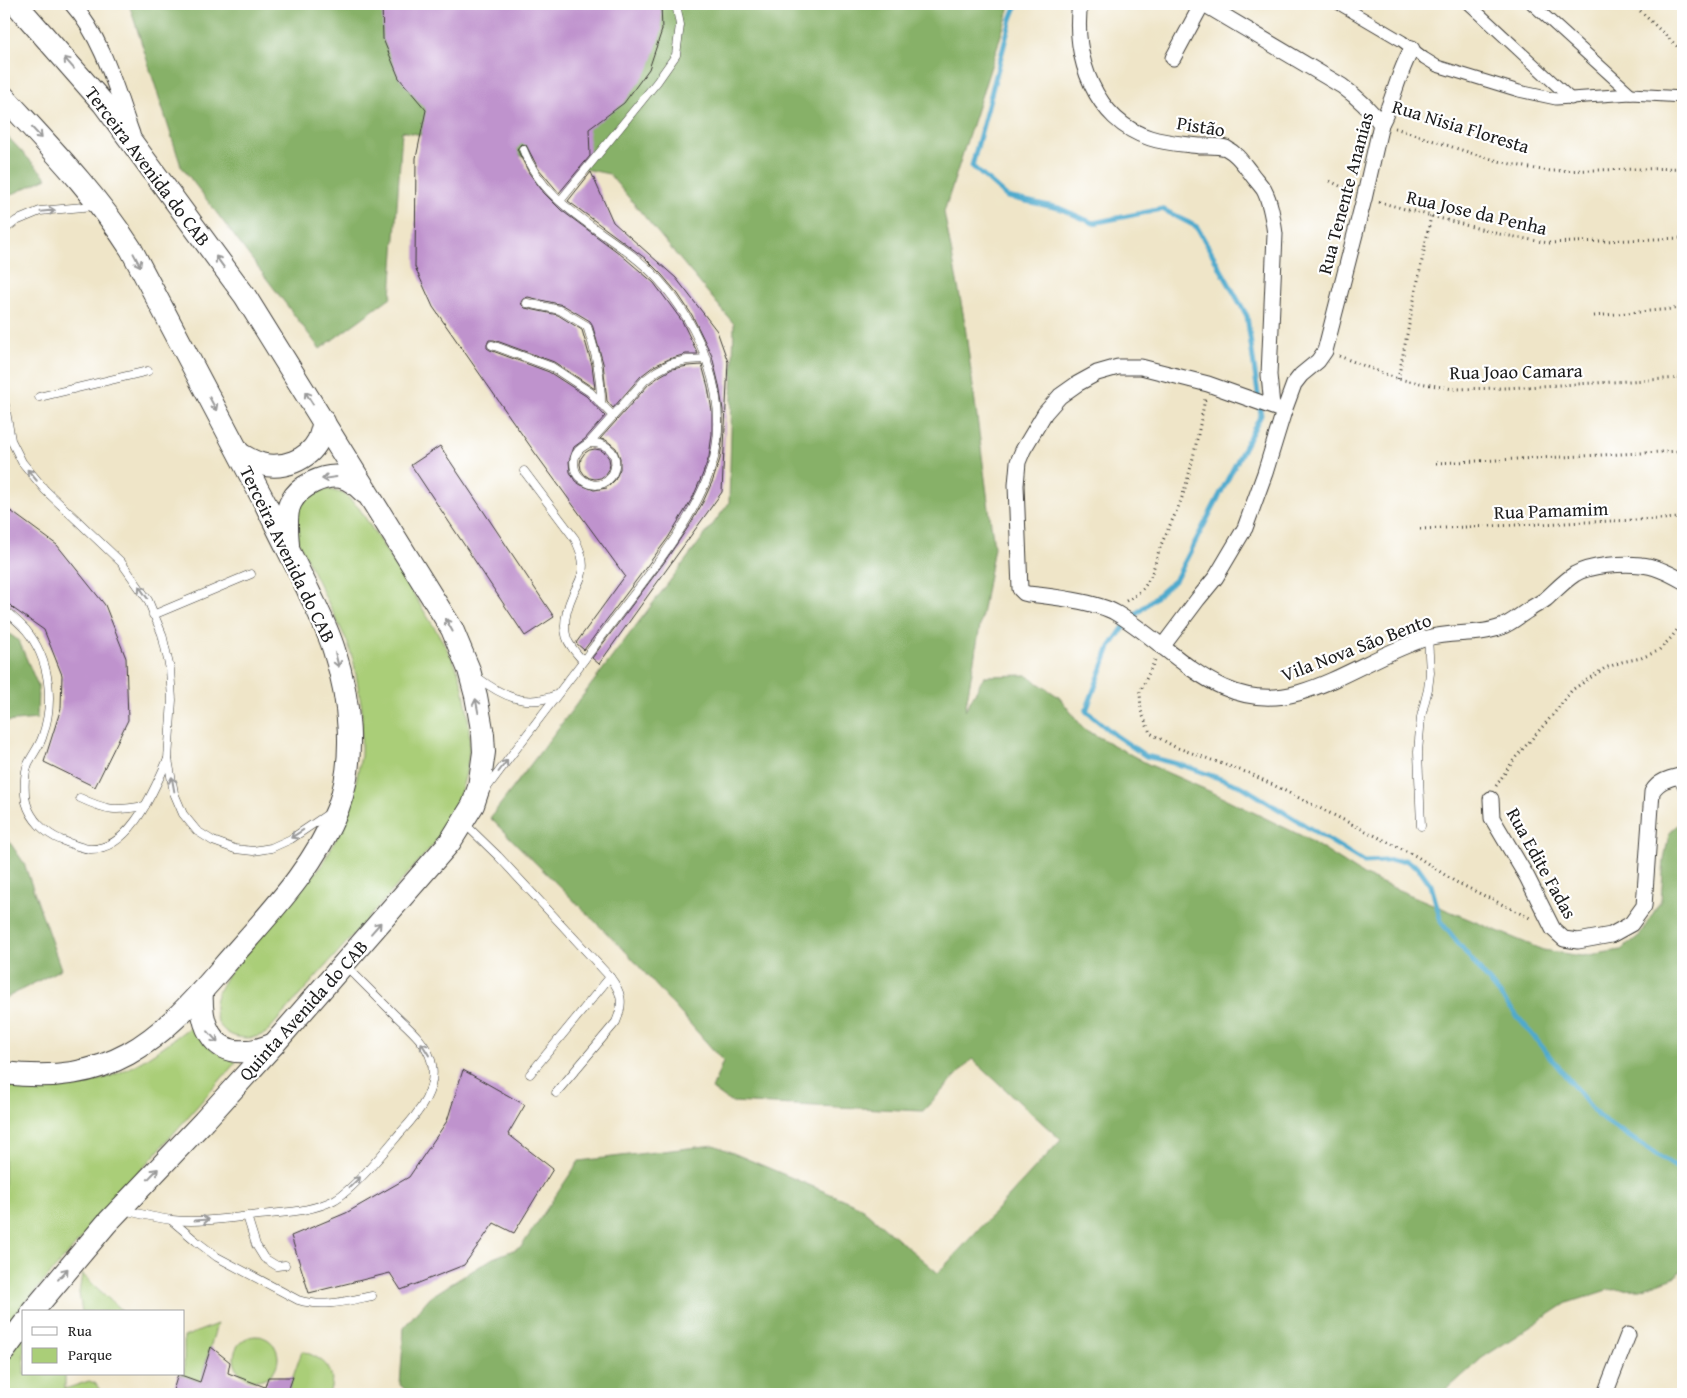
<svg xmlns="http://www.w3.org/2000/svg" width="1687" height="1398" viewBox="0 0 1687 1398" font-family="'Gentium Book Plus',serif">
<rect width="100%" height="100%" fill="#fff"/>
<filter id="ink" filterUnits="userSpaceOnUse"><feTurbulence type="fractalNoise" baseFrequency=".02" numOctaves="2"/><feDisplacementMap in="SourceGraphic" scale="10" xChannelSelector="R" yChannelSelector="G"/><feConvolveMatrix kernelMatrix="1 2 1 2 8 2 1 2 1" color-interpolation-filters="sRGB"/></filter>
<filter id="wash" filterUnits="userSpaceOnUse"><feTurbulence type="fractalNoise" baseFrequency=".0096" numOctaves="4" result="noise"/><feDisplacementMap in="SourceGraphic" scale="20" xChannelSelector="R" yChannelSelector="G"/><feGaussianBlur stdDeviation="1.12" result="paint"/><feColorMatrix in="noise" values="0 0 0 0 0 0 0 0 0 0 0 0 0 0 0 0 0 1.4 0 .05"/><feComposite in="paint" operator="in"/></filter>
<g filter="url(#wash)">
<rect width="100%" height="100%" fill="#efe5c8"/>
<!-- green -->
<g fill="#aace78" stroke="#63754a">
<path d="M328 489 344 494 359 508C378 538 397 568 416 598 429 620 444 641 455 664 461 677 464 690 466 704 476 757 464 799 434 844L266 1033C243 1045 213 1035 215 1005 215 995 222 985 227 976L322 865 344 824 352 802 361 756 362 709 354 663 347 641 298 541 295 513 312 492Z"/>
<path d="M193 1025C203 1048 215 1051 236 1062L4 1327 8 1273 4 1232V1086C51 1093 101 1086 142 1061 160 1050 176 1037 193 1025Z"/>
<polygon points="82,1274 123,1312 82,1312 79,1293"/>
<polygon points="24,1324 24,1374 65,1374 65,1389 89,1381 95,1383 103,1394 4,1394 4,1351"/>
<polygon points="217,1324 203,1372 209,1385 178,1374 184,1374 184,1337"/>
<circle cx="256" cy="1358" r="22"/>
<path d="M302 1351C324 1359 338 1369 329 1394H287Z"/>
</g>
<!-- forest -->
<g fill="#87b168" stroke="#526642">
<polygon points="129,4 1011,4 944,212 964,318 994,547 965,711 984,676 1026,675 1059,697 1084,729 1148,764 1218,795 1304,837 1365,876 1543,950 1582,956 1621,950 1640,935 1661,900 1664,859 1669,834 1680,822 1683,826 1683,1268 1677,1276 1641,1289 1607,1290 1567,1303 1482,1358 1442,1394 411,1394 400,1385 404,1327 430,1297 493,1258 521,1247 579,1161 714,1145 859,1206 938,1273 1061,1140 972,1059 923,1111 730,1102 712,1089 723,1061 628,954 490,818 729,503 734,324 609,174 402,131 391,297 320,349 181,166"/>
<polygon points="4,133 47,178 4,198"/>
<polygon points="4,630 19,641 38,686 37,719 4,722"/>
<polygon points="4,834 24,863 61,969 4,999"/>
</g>
<g fill="none" stroke-linecap="round" stroke-linejoin="round">
<!-- stream -->
<polyline stroke="#50aacd" stroke-width="5" points="1017,4 1011,19 972,166 1007,197 1059,208 1093,223 1162,209 1197,227 1247,316 1261,415 1176,579 1128,621 1110,647 1086,711 1115,735 1146,756 1185,766 1243,787 1364,862 1405,860 1418,867 1431,885 1441,922 1598,1116 1683,1172"/>
</g>
<g id="blocks">
<!-- building -->
<g fill="#bf93cd">
<polygon points="382,4 661,4 662,30 649,69 624,103 589,129 590,156 559,193 538,168 526,145 521,144 517,149 529,173 544,193 561,210 619,253 654,283 682,321 698,354 686,354 669,359 654,366 641,376 613,408 607,401 603,363 592,324 590,321 563,305 528,297 523,299 521,302 522,305 525,308 558,315 582,330 592,365 595,389 554,362 494,340 489,340 487,344 487,348 490,350 549,372 586,396 605,416 585,439 574,447 569,461 570,472 575,481 581,485 594,490 607,488 615,480 620,469 620,458 616,448 606,440 600,439 649,384 660,376 672,369 688,366 702,365 708,387 712,411 712,434 709,457 702,476 693,497 668,538 584,650 576,643 625,576 535,453 433,307 415,267 416,158 426,110 399,78 383,39"/>
<polygon points="591,172 613,222 676,278 717,331 728,362 722,492 599,664 592,658 663,564 691,523 703,502 713,480 720,459 723,435 723,410 719,385 712,356 692,315 678,294 662,275 645,258 568,201"/>
<polygon points="440,446 554,617 525,636 411,465"/>
<circle cx="595" cy="464" r="15"/>
<polygon points="4,506 57,545 105,605 126,658 128,720 95,787 44,762 61,708 62,675 44,630 14,609 4,599"/>
<polygon points="463,1070 525,1105 508,1134 553,1169 514,1233 494,1223 464,1265 401,1290 390,1273 309,1293 291,1236 346,1213 409,1177 447,1121"/>
<polygon points="211,1347 230,1362 228,1373 265,1387 268,1377 293,1377 287,1394 172,1394 178,1374 200,1382"/>
</g>
</g>
</g>
<g filter="url(#ink)">
<use href="#blocks" fill-opacity="0" stroke="#3c3a36" stroke-width="1"/>
<g fill="none" stroke-linecap="round" stroke-linejoin="round">
<!-- service casing -->
<g stroke="#3c3a36" stroke-width="9">
<g id="service">
<polyline points="560,201 657,82 676,55 680,25 676,4"/>
<polyline points="4,230 16,221 40,211 94,206"/>
<path d="M527 303 560 310 587 326C596 353 601 375 601 404"/>
<polyline points="492,345 552,367 590,392 613,416"/>
<polyline points="39,397 148,371"/>
<polyline points="4,400 11,440 22,462 45,490 121,562 148,600 162,634 170,669 172,700 168,759 174,793 183,814 197,831 213,841 235,849 253,851 271,848 291,839 328,814"/>
<path d="M589 443C634 441 614 502 583 480 573 474 571 459 579 450 582 447 586 445 589 443L645 380 657 371 670 364 687 360 707 359"/>
<path d="M524 471 575 539C580 550 585 561 582 573 581 580 576 588 573 594 566 610 560 631 571 646 574 651 579 656 583 661"/>
<path d="M4 609C11 616 19 622 26 630 50 659 55 702 42 738 39 747 32 755 28 764 24 774 24 792 26 802 31 820 45 833 61 840 70 843 80 848 90 849 131 850 154 789 168 759"/>
<polyline points="153,615 251,574"/>
<path d="M477 677C502 696 526 708 556 695"/>
<polyline points="1676,777 1683,789"/>
<path d="M486 789C529 731 574 674 617 616 651 572 700 512 714 458 729 396 700 325 658 279 616 233 546 212 523 149"/>
<path d="M80 798C108 811 115 811 145 806"/>
<path d="M465 824 498 856 610 977C622 993 624 1003 616 1022L556 1093"/>
<polyline points="1421,826 1418,752 1421,717 1428,689 1430,673 1428,637"/>
<polyline points="530,1074 610,977"/>
<path d="M124 1210C140 1214 156 1218 172 1220 201 1223 231 1218 259 1215 284 1212 311 1212 334 1200 354 1189 384 1152 400 1133 419 1113 439 1088 431 1060 426 1041 406 1026 393 1013 377 997 361 981 345 965"/>
<polyline points="247,1216 256,1245 264,1258 277,1266 285,1265"/>
<path d="M171 1220 196 1241 217 1257 298 1300C323 1308 347 1301 372 1296"/>
</g>
</g>
<!-- pedestrian casing -->
<g stroke="#3c3a36" stroke-width="13">
<g id="pedestrian">
<polyline points="1339,4 1402,41 1424,58 1437,66 1519,91 1556,99 1631,94 1683,97"/>
<polyline points="1469,4 1571,99"/>
<polyline points="1532,4 1631,94"/>
</g>
</g>
<!-- minor casing -->
<g stroke="#3c3a36" stroke-width="17">
<g id="minor">
<path d="M72 4C104 40 116 90 132 134"/>
<path d="M1080 4C1072 56 1095 121 1150 138 1165 143 1184 144 1199 146 1207 146 1218 145 1226 148 1237 154 1242 162 1250 172 1254 178 1260 184 1264 190 1271 203 1273 220 1275 234L1269 375 1272 406"/>
<path d="M1204 4 1342 86C1357 97 1370 109 1381 124"/>
<polyline points="1173,58 1202,4"/>
<path d="M1284 411 1208 384 1141 367H1118L1097 373 1077 384 1060 396 1045 413 1023 450 1018 462 1016 485 1020 589 1024 593 1028 594C1049 596 1098 602 1116 613 1175 648 1220 715 1298 693 1343 680 1382 652 1427 638 1451 631 1478 636 1501 627 1512 623 1520 615 1530 609 1535 605 1541 603 1546 599 1555 591 1564 581 1575 574 1590 565 1623 563 1641 565 1656 566 1671 574 1683 581"/>
<path d="M1162 647 1198 599 1216 577 1245 528 1265 473 1284 411 1294 384 1301 375 1318 361 1325 351 1364 199 1381 124C1394 100 1398 72 1412 49"/>
<path d="M1491 799 1492 818 1527 877 1553 929 1564 939 1578 941 1611 935 1631 924 1644 906 1652 792C1659 780 1671 778 1683 775"/>
<polyline points="1605,1394 1628,1335"/>
</g>
</g>
<!-- secondary casing -->
<g stroke="#3c3a36" stroke-width="24">
<g id="secondary">
<polyline points="16,4 103,103 245,296 452,629 469,670 476,696 483,735 484,752 479,787 473,805 450,842 274,1044 204,1121 106,1224 32,1312"/>
<path d="M4 97C49 146 95 193 131 249 176 335 222 420 266 505 280 534 295 563 309 592 318 611 328 630 334 650 350 699 356 760 338 808 314 870 265 918 222 968 157 1044 109 1086 4 1073"/>
<path d="M240 454C247 458 253 462 261 464 282 470 308 460 318 441 321 435 322 428 324 422"/>
<path d="M288 545C287 533 285 512 291 502 299 486 324 474 341 477 350 479 358 486 364 492"/>
<path d="M202 991C200 1021 210 1055 247 1051 257 1051 266 1047 274 1044"/>
<polyline points="4,1351 24,1324"/>
</g>
</g>
<!-- path -->
<g stroke="#3c3a36" stroke-width="3" stroke-dasharray="1 4" stroke-linecap="butt">
<polyline points="1633,4 1683,52"/>
<path d="M1395 128C1446 144 1497 165 1551 171L1683 168"/>
<polyline points="1330,181 1350,191"/>
<polyline points="1379,202 1499,234 1548,243 1683,238"/>
<polyline points="1594,316 1683,308"/>
<polyline points="1339,356 1398,379 1453,389 1506,388 1683,378"/>
<polyline points="1398,379 1431,216"/>
<polyline points="1436,463 1683,451"/>
<polyline points="1420,529 1683,518"/>
<path d="M1126 601C1153 587 1152 569 1161 545 1167 531 1174 517 1180 503 1192 470 1198 434 1205 399"/>
<polyline points="1155,660 1140,692 1141,711 1150,733 1175,747 1251,774 1416,856 1454,881 1530,918"/>
<polyline points="1496,786 1515,758 1552,716 1572,690 1605,668 1622,662 1641,658 1658,651 1671,638 1683,622"/>
<polyline points="1682,1394 1683,1389"/>
</g>
<!-- service -->
<use href="#service" stroke="#fff" stroke-width="8"/>
<!-- pedestrian -->
<use href="#pedestrian" stroke="#fff" stroke-width="11"/>
<!-- minor -->
<use href="#minor" stroke="#fff" stroke-width="15"/>
<!-- secondary -->
<use href="#secondary" stroke="#fff" stroke-width="22"/>
</g>
<!-- one-way arrows -->
<defs><path id="oneway-shaft" d="M-6 0H5M1.5-3L5.5 0L1.5 3" fill="none" stroke-width="1.6" stroke-linecap="round" stroke-linejoin="round" transform="scale(1.25)"/></defs>
<g stroke="#999">
<use href="#oneway-shaft" transform="translate(69 63) rotate(-131)"/>
<use href="#oneway-shaft" transform="translate(37 133) rotate(47)"/>
<use href="#oneway-shaft" transform="translate(48 211) rotate(-6)"/>
<use href="#oneway-shaft" transform="translate(137 260) rotate(62)"/>
<use href="#oneway-shaft" transform="translate(220 262) rotate(-126)"/>
<use href="#oneway-shaft" transform="translate(309 398) rotate(-122)"/>
<use href="#oneway-shaft" transform="translate(213 404) rotate(62)"/>
<use href="#oneway-shaft" transform="translate(32 475) rotate(-130)"/>
<use href="#oneway-shaft" transform="translate(329 478) rotate(172)"/>
<use href="#oneway-shaft" transform="translate(143 592) rotate(-125)"/>
<use href="#oneway-shaft" transform="translate(449 625) rotate(-119)"/>
<use href="#oneway-shaft" transform="translate(337 660) rotate(76)"/>
<use href="#oneway-shaft" transform="translate(477 706) rotate(-101)"/>
<use href="#oneway-shaft" transform="translate(503 766) rotate(-53)"/>
<use href="#oneway-shaft" transform="translate(173 784) rotate(-100)"/>
<use href="#oneway-shaft" transform="translate(297 834) rotate(147)"/>
<use href="#oneway-shaft" transform="translate(376 928) rotate(-49)"/>
<use href="#oneway-shaft" transform="translate(213 1037) rotate(49)"/>
<use href="#oneway-shaft" transform="translate(425 1049) rotate(-122)"/>
<use href="#oneway-shaft" transform="translate(153 1174) rotate(-46)"/>
<use href="#oneway-shaft" transform="translate(355 1182) rotate(-44)"/>
<use href="#oneway-shaft" transform="translate(202 1220) rotate(-4)"/>
<use href="#oneway-shaft" transform="translate(63 1274) rotate(-49)"/>
</g>
</g>
<g text-anchor="middle" stroke-width="4.5" stroke-linejoin="round" paint-order="stroke">
<!-- street labels -->
<g font-size="19" fill="#1c1c1c" stroke="#fff">
<text transform="translate(1201 126) rotate(9)" y="7">Pistão</text>
<text transform="translate(1461 126) rotate(17)" y="7">Rua Nisia Floresta</text>
<text transform="translate(148 166) rotate(53)" y="7">Terceira Avenida do CAB</text>
<text transform="translate(1345 193) rotate(-75)" y="7">Rua Tenente Ananias</text>
<text transform="translate(1477 212) rotate(13)" y="7">Rua Jose da Penha</text>
<text transform="translate(1516 371) rotate(-1)" y="7">Rua Joao Camara</text>
<text transform="translate(1551 510) rotate(-2)" y="7">Rua Pamamim</text>
<text transform="translate(288 554) rotate(64)" y="7">Terceira Avenida do CAB</text>
<text transform="translate(1356 647) rotate(-21)" y="7">Vila Nova São Bento</text>
<text transform="translate(1542 863) rotate(61)" y="7">Rua Edite Fadas</text>
<text transform="translate(303 1010) rotate(-48)" y="7">Quinta Avenida do CAB</text>
</g>
</g>
<!-- margin -->
<rect width="1687" height="1398" fill="none" stroke="#fff" stroke-width="20"/>
<!-- legend -->
<rect x="22" y="1310" width="162" height="65" fill="#ffffff" stroke="#a4a4a4"/>
<rect x="32" y="1327" width="25" height="8" fill="#ffffff" stroke="#a4a4a4"/>
<text x="68" y="1336" font-size="15" fill="#1c1c1c">Rua</text>
<rect x="32" y="1348" width="25" height="15" fill="#aace78" stroke="#a4a4a4"/>
<text x="68" y="1360" font-size="15" fill="#1c1c1c">Parque</text>
</svg>
